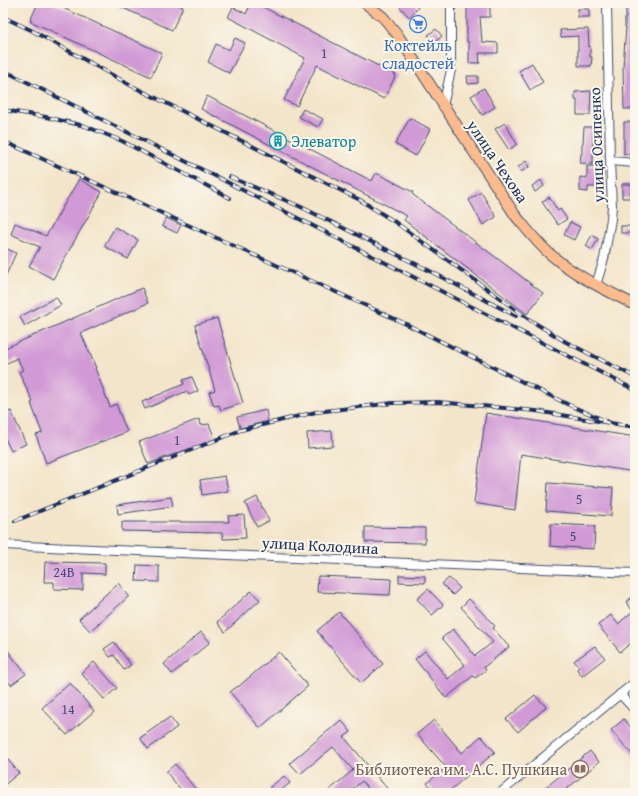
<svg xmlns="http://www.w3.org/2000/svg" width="638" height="796" viewBox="0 0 638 796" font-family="'Gentium Book Plus',serif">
<rect width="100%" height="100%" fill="#fbf7ec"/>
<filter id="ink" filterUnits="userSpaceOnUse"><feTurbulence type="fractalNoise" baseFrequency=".025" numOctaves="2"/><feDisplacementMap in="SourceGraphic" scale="8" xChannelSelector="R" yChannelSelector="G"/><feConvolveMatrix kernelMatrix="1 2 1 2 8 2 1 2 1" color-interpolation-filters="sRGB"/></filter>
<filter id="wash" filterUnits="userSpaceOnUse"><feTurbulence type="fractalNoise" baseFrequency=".012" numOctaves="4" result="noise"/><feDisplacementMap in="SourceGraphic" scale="16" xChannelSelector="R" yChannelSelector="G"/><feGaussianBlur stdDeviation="0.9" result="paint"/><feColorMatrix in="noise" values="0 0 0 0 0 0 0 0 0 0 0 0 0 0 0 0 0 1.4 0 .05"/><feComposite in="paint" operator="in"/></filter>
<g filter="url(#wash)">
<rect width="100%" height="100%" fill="#f3e5c9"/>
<g id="blocks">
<!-- building -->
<g fill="#d19ad6">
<polygon points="38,3 52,3 162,53 151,77 30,21"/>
<polygon points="112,3 175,3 183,7 172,30"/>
<polygon points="251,3 254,3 265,8 396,75 384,99 317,65 297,106 284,100 305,58 228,17 233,7 246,14"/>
<polygon points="404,3 414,3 418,8 409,17 400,7"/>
<polygon points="467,3 490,3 490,17 480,17 482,42 498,43 498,53 479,53 480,63 469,63 469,42 467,42"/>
<polygon points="626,3 635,3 635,109 624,109 623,67 626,27 625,27 625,18 626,18"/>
<rect x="578" y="9" width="11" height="8"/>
<polygon points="436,29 442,36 434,43 428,35"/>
<polygon points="588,29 589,47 590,46 590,57 592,57 591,66 578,66 578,36 561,37 560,30"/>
<polygon points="235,38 245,43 229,73 208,62 216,44 229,50"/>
<polygon points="532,63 543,82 530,90 519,71"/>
<polygon points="467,76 478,76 478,83 468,84"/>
<polygon points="484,88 495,107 482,115 471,96"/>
<polygon points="591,91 590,115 577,115 577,100 575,100 575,92"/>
<polygon points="207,96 372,181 376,173 413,192 412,194 543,293 527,314 404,220 407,216 201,109"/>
<polygon points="303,109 323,119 318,127 299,117"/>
<polygon points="410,118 430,129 416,156 395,144"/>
<polygon points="624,122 635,122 635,132 632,132 631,154 624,154"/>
<polygon points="505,123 517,144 509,150 495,129"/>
<polygon points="584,127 593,127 593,164 580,163 581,154 582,154 582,144 583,143"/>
<polygon points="526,161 529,167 521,172 518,167"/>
<polygon points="587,166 604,166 603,187 588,187 588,192 580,191 580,177 587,178"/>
<polygon points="79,179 102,192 53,279 29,266 40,247 11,234 15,223 46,236"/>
<polygon points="541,180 544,186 535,192 532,186"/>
<polygon points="622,184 631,184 630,198 622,198"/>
<polygon points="481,192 496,217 483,225 469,200"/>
<polygon points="549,197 558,211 560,209 567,219 558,225 542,202"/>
<polygon points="166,218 181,225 177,233 162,226"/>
<polygon points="570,222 580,227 574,240 564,235"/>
<rect x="621" y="226" width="11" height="7"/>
<polygon points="115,227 138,240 128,259 104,246"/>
<polygon points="592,235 598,239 592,250 586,246"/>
<polygon points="3,247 16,253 3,282"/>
<polygon points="142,288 148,303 81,333 96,368 95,368 110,407 116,404 127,432 46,463 36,435 42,433 31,403 33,402 19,372 23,370 17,358 3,365 3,349"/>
<polygon points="56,297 61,305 25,326 20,317"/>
<polygon points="217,318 243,403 221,410 219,405 214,406 209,392 215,390 195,325"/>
<polygon points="192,377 198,391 189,395 187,391 145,409 142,402 184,384 183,380"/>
<polygon points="266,410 268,421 240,428 237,417"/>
<polygon points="11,411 26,444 11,451 3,434 3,414"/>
<polygon points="486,413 635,437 635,472 521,454 515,510 474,503"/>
<polygon points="199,419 201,425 209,424 215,439 148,464 139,442"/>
<polygon points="332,431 333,446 308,448 307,433"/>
<polygon points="225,476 228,491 202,495 200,480"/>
<polygon points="548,483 613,488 611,516 546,511"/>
<polygon points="171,497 173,506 118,514 117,505"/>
<polygon points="257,497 269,521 257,527 245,503"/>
<polygon points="244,515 246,538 223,539 222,533 122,531 122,522 229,522 228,516"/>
<polygon points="551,524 595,526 594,549 550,546"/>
<polygon points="365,527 425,528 425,543 365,542"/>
<polygon points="45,562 105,563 105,574 83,573 83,590 54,589 54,582 44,582"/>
<polygon points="137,565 159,566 159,582 136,581"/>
<polygon points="399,575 425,576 425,583 399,582"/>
<polygon points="318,576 391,579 390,595 317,592"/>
<polygon points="449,578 460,588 453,595 442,584"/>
<polygon points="118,583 129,596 90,631 79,619"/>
<polygon points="428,589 443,605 432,615 417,599"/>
<polygon points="251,591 260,600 225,632 217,622"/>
<polygon points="635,595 635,636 631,639 632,642 620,652 598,625 611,615 618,624 633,611 626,602"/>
<polygon points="469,599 495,626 493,628 509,647 484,667 486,670 475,678 473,676 446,698 415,659 425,651 448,679 465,665 442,638 453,629 475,656 493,642 461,607"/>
<polygon points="339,612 383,664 361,683 317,631"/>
<polygon points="201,632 210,642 172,674 164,664"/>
<polygon points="114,642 131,665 124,670 114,655 110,657 104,649"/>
<polygon points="3,645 26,674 11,685 3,675"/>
<polygon points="595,646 605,658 582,676 577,669 579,667 574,661"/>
<polygon points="279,652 308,686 260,728 230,692 238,686 238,687"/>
<polygon points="94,662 117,688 104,699 81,673"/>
<polygon points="70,683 94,711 67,735 42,708"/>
<polygon points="535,695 546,707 518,732 506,719"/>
<polygon points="170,717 177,727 148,749 140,738"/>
<polygon points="624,719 635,733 635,758 611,730"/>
<polygon points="341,720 351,732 344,737 391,793 372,793 362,781 348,793 326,793 353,770 333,747 300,774 290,763"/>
<polygon points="434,720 462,753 481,736 495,752 447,793 435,793 427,783 446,767 417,734"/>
<polygon points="590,751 599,762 562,793 539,793"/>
<polygon points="3,754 19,773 3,786"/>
<polygon points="175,764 199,793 184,793 166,772"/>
<polygon points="284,776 290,783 278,793 273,793 269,788"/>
</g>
</g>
</g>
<g filter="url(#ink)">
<use href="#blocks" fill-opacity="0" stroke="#3b4a6e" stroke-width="1"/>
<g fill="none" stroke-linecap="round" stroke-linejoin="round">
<!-- minor casing -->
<g stroke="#3b4a6e" stroke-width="10">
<g id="minor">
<polyline points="443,106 451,70 451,3"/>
<polyline points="610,161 635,163"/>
<polyline points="596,285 604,259 611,219 612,206 610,161 607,3"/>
<polyline points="3,545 635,573"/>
<polyline points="620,694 635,710"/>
<polyline points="500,793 635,682"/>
</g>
</g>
<!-- major casing -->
<g stroke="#3b4a6e" stroke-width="12">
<path id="major" d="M365 3 383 17 397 34 515 215C526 228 537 243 550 254 575 276 606 290 635 305"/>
</g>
<!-- minor -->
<use href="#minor" stroke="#fff" stroke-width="8"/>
<!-- major -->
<use href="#major" stroke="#fbbb8d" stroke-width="10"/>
<!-- rail casing -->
<g stroke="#1b2f5e" stroke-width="4">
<g id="rail">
<polyline points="3,17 31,30 132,86 360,200 395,222 530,320 566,342 635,377"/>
<polyline points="3,70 219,178 635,390"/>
<polyline points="3,110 46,117 85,126 122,141 230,198"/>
<polyline points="3,141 404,323 569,405 611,423"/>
<polyline points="230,177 299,206 426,269 516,316"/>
<polyline points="15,521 241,430 316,412 393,403 438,402 536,411 635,427"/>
</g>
</g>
<!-- rail -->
<use href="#rail" stroke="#fbf7ec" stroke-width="2.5" stroke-dasharray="8" stroke-linecap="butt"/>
</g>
</g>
<!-- icons -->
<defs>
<g id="supermarket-ring" transform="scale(0.9)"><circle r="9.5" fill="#fbf7ec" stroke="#3f7fe0" stroke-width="1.5"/><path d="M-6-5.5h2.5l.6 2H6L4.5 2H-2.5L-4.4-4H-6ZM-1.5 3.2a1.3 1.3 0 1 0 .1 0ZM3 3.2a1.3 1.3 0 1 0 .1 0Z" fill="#3f7fe0"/></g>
<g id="building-ring" transform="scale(0.9)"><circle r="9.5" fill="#fbf7ec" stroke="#0f9aa8" stroke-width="1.5"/><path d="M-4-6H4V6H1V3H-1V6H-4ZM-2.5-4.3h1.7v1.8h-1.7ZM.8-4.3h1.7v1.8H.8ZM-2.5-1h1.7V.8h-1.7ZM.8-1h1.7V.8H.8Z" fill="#0f9aa8"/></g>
<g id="library-ring" transform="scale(0.9)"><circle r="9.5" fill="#fbf7ec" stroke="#8d6e63" stroke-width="1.5"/><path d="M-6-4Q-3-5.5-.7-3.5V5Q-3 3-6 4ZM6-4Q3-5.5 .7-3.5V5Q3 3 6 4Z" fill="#8d6e63"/></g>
</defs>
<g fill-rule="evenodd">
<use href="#supermarket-ring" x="418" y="24"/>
<use href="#building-ring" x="278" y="141"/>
<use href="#library-ring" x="580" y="769"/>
</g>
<g text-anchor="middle" stroke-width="4" stroke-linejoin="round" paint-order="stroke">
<!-- number labels -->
<g font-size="14" fill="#484a7c">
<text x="324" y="58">1</text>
<text x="177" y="445">1</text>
<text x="579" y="504">5</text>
<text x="573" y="541">5</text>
<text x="64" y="577">24В</text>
<text x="68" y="714">14</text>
</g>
<!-- shop labels -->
<g font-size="16" fill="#366cbe" stroke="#fbf7ec">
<text x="418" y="51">Коктейль<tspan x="418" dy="18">сладостей</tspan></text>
</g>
<!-- culture labels -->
<g font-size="16" fill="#0d838f" stroke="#fbf7ec" text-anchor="start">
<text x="291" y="147">Элеватор</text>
</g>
<!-- street labels -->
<g font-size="16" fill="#1b2f5e" stroke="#fbf7ec">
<text transform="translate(596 145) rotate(-92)" y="6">улица Осипенко</text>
<text transform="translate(498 161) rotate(56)" y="6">улица Чехова</text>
<text transform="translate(320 545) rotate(3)" y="6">улица Колодина</text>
</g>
<!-- education labels -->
<g font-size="16" fill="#785e54" stroke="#fbf7ec" text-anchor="end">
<text x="567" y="775">Библиотека им. А.С. Пушкина</text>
</g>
</g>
<!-- margin -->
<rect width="638" height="796" fill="none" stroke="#fbf7ec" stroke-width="16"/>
</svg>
